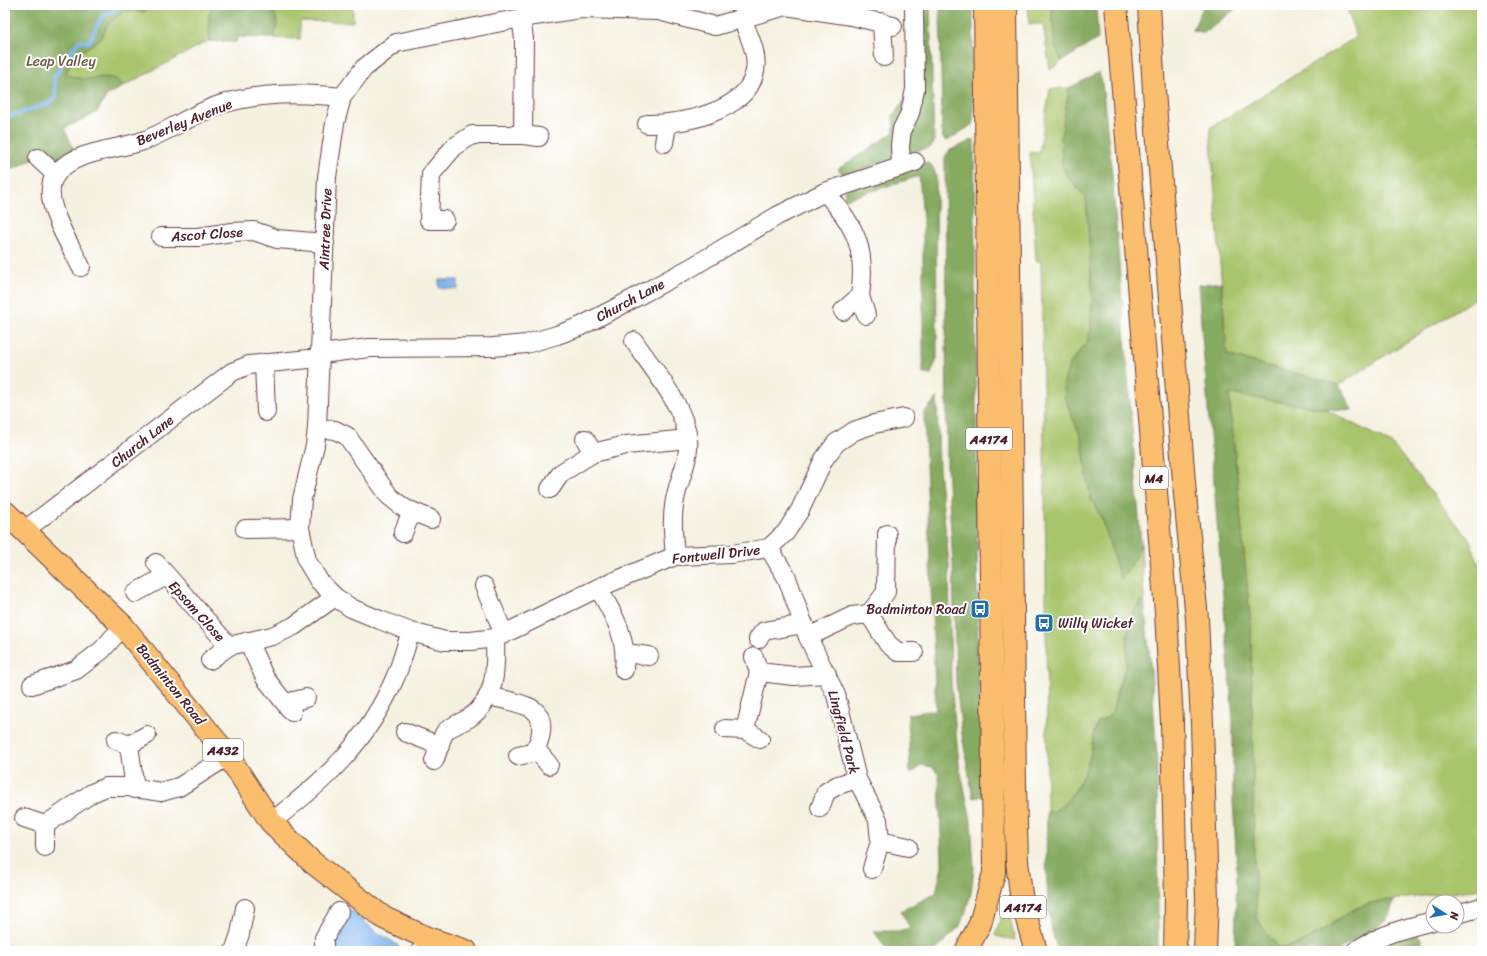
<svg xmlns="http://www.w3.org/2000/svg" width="1487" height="956" viewBox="0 0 1487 956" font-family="Sriracha,sans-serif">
<rect width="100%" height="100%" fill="#fff"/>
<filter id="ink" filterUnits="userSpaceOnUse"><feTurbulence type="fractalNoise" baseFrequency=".025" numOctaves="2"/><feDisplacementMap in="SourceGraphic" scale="8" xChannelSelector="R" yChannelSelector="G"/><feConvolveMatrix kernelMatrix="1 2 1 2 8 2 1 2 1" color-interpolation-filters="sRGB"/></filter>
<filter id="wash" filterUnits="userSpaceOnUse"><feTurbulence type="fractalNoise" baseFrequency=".012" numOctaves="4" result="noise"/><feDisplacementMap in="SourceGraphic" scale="16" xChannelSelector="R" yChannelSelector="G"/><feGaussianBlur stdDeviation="0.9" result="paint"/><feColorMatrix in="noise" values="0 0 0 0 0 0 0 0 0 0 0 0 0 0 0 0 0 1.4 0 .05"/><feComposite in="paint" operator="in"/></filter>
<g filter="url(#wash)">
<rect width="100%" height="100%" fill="#f5f1e0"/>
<!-- green -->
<g fill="#a9c56c" stroke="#7a724c">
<polygon points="5,5 353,5 353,22 300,21 300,39 237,37 236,42 208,41 107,95 96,113 64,128 65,160 54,161 43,154 5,173"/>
<polygon points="1028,5 1051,5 1055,46 1062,61 1050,70 1043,24 1029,24"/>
<polygon points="1346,5 1482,5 1482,294 1339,385 1227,355 1210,128 1356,37"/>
<path d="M1069 88 1061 149 1074 185 1086 197 1092 289 1091 328 1087 343 1069 365 1064 382 1065 399 1082 440 1090 497 1103 521 1121 580 1136 557 1141 544 1144 600 1136 606 1127 634 1126 667 1117 689 1113 712 1107 719 1098 722C1092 733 1093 744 1090 756 1086 773 1067 813 1047 812L1046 566 1041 261H1036L1030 152 1039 153 1050 89Z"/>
<path d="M1229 393 1325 409 1392 444 1470 540 1482 572V889L1374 902C1369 904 1362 906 1356 908 1330 922 1310 946 1279 948L1265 931 1257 918 1254 855 1251 627Z"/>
<polygon points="1006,900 1015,940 995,936"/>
</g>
<!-- forest -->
<g fill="#86aa60" stroke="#686446">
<path d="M5 5H153L144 12 125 11 108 24 101 38 72 59 66 74C72 76 79 79 85 79 100 78 113 73 124 86L107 95 96 113 64 128 76 154C61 162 57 162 43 154L5 173Z"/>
<polygon points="212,5 273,5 277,23 275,38 237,37 236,42 209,41 209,13"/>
<polygon points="916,5 930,5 934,143 930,148 911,152 903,148"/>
<polygon points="940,5 973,5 973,124 947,141 943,138 942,130"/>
<polygon points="1051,5 1096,5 1098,39 1062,61 1055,46"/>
<polygon points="1204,5 1240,5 1204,33 1193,30"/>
<polygon points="1099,72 1102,83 1112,174 1141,544 1136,557 1121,580 1103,521 1090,497 1082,440 1065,399 1064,382 1069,365 1087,343 1091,328 1092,289 1086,197 1067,176 1062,165 1061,137 1069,88"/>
<polygon points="908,95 895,156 888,161 844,176 838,169 894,132 893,116"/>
<polygon points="974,139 978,663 984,796 973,798 962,735 956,682 953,564 947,467 945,157 949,151"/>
<path d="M922 163C932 162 933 167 936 176L937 359 931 374H923V218L919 176 843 200 846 190Z"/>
<path d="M1221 282 1227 355 1339 385 1352 410 1325 409 1229 394 1251 627 1254 855 1257 918 1265 931 1279 948C1310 947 1330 921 1358 908 1369 902 1381 901 1394 900L1389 916 1380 925 1337 951H1235L1237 870 1233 801V720L1198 285Z"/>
<polygon points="937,397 939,469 949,563 951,682 959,764 971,820 974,868 971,893 965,914 959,927 935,951 887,951 874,931 898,931 910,928 901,911 936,893 942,866 939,775 932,767 922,765 910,774 908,714 936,710 924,413"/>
<path d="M1144 600 1152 681 1157 761 1158 951H1059C1044 924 1046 845 1047 812 1067 813 1086 773 1090 756 1093 744 1092 733 1098 722 1116 715 1113 707 1117 691 1119 683 1123 676 1125 668 1131 645 1121 615 1144 600Z"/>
<polygon points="1409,934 1418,935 1422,940 1416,951 1367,951"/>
</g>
<!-- water -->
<g fill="#82b5ef" stroke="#666a8d">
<polygon points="439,280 458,280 458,289 439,288"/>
<polygon points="349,909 374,930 399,946 401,951 331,951 332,937"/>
</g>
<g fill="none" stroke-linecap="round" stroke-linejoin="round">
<!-- stream -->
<polyline stroke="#82b5ef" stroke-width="4" points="5,118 50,103 56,97 54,76 60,70 61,64 79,41 89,42 102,16 124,5"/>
</g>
</g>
<g filter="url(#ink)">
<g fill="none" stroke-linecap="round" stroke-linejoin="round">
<!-- minor casing -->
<g stroke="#643e46" stroke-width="20">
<g id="minor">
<polyline points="521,18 524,39 523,135 539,137"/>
<polyline points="882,22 884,57"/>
<polyline points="893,26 852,16 786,6 715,26 659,11 580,9 521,18 396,43 364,68 342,97 335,123 327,177 317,428 315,445 302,499 300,528 307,561 319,581 335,597 351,608 380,620 411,632 445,641 471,641 495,638 504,634 598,588 675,556 732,554 769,548 786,532 800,510 824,459 836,443 854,431 874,424 904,418"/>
<path d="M647 124C680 125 744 112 754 75 760 57 749 36 742 19"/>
<polyline points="664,143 667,125"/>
<polyline points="38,158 56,175"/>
<polyline points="901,166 900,146 902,129 910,113 915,89 914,5"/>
<path d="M825 192C856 226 867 250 860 296L843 311"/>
<polyline points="445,220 429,220 431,174 454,147 472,135 523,135"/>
<polyline points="161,237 198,237 232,232 254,231 277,239 325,243"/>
<path d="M81 267C71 245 38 198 56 174 73 151 117 150 143 141 169 131 193 114 219 105 259 92 302 93 342 97"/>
<polyline points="860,296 866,315"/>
<path d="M634 341C652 368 684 405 688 439 690 458 680 477 676 495 671 515 673 535 675 556"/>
<polyline points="321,354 369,348 493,347 526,344 557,335 579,327 614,309 692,267 777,216 825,192 915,162"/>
<polyline points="264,363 266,412"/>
<polyline points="317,428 335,430 347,436 389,496 404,508 431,519"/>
<polyline points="585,439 593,453"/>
<polyline points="550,489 561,473 593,453 626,445 688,439"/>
<polyline points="245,529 300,528"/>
<polyline points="25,530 232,372 249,365 309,359"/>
<polyline points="403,533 412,511"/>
<polyline points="769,548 787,578 808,637 836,695 857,779 878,820 880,841 872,869"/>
<polyline points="156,563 229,646"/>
<polyline points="484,586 504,634"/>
<path d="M598 588C614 615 628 638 624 670"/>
<polyline points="135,593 166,576"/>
<polyline points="869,614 888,644 898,652 914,652"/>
<polyline points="808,637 852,616 869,614 886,592 887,534"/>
<polyline points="758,639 764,631 804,624"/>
<polyline points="248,641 265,678 292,712"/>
<polyline points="626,653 649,656"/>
<polyline points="754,657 759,672"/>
<polyline points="210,660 229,646 272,636 294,626 335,597"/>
<polyline points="32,685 76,670 102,650 123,626"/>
<path d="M488 696C502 699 519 702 531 708 547 717 542 741 532 753L518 756"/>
<polyline points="286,703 306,698"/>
<polyline points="725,729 745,730 760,739"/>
<polyline points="745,730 759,672 794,676 827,674"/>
<polyline points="405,732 440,746"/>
<polyline points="116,740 129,745 147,735"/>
<polyline points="129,745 135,789"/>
<polyline points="536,749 549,765"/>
<path d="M434 761C438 752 440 740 445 732 448 728 464 721 469 718 497 699 496 668 495 638"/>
<polyline points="820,808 826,792 838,785 857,779"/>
<polyline points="24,818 45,825 45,847"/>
<path d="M271 822C325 781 367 742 395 678 402 663 405 647 411 632"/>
<polyline points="45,825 92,793 106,787 129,787 161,792 179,787 228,756"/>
<polyline points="880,841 908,847"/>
<polyline points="1457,914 1482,907"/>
<polyline points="234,951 240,934 245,908"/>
<polyline points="324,951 324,938 339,912"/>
<polyline points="421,951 427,938"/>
<path d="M1355 951C1379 935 1405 928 1433 921"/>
</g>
</g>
<!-- major casing -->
<g stroke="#643e46" stroke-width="24">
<polyline id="major" points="5,512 123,626 228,756 271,822 312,862 384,918 427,938 466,951"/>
</g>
<!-- highway casing -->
<g stroke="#643e46" stroke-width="24">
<g id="highway">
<polyline points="1006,5 1015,786 1017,861 1022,902 1036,951"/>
<polyline points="1116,5 1166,613 1172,723 1176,899 1175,951"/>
<polyline points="1149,5 1154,91 1185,495 1197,619 1202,723 1207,899 1205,951"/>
<polyline points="966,951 980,924 994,873 985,5"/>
</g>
</g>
<!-- minor -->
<use href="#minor" stroke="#fff" stroke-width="18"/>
<!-- major -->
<use href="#major" stroke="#fabe6e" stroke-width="22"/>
<!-- highway -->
<use href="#highway" stroke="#fabe6e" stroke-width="22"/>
</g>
</g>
<!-- icons -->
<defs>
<g id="bus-square" transform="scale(1)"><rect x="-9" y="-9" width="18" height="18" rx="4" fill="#1f6fb2" stroke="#fff"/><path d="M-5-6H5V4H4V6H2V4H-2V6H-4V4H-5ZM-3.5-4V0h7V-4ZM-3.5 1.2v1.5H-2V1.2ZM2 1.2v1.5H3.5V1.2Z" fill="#fff"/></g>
</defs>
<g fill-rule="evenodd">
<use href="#bus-square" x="980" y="609"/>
<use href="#bus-square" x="1044" y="623"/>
</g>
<g text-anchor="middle" stroke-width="4" stroke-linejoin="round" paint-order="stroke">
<!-- shield labels -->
<g fill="#fff" stroke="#80626b" stroke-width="1">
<rect x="966" y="428" width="46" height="22" rx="3"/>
<rect x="1140" y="467" width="28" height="22" rx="3"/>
<rect x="203" y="739" width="40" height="22" rx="3"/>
<rect x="1000" y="896" width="46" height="22" rx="3"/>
</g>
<g font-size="13" font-weight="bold" fill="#4a1f2b">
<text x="989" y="444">A4174</text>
<text x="1154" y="483">M4</text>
<text x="223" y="755">A432</text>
<text x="1023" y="912">A4174</text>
</g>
<!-- park labels -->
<g font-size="14" fill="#6b5942" stroke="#fff">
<text x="61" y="66">Leap Valley</text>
</g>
<!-- street labels -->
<g font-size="14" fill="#4a1f2b" stroke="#fff">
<text transform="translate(184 122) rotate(-22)" y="5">Beverley Avenue</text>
<text transform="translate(325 229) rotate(-88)" y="5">Aintree Drive</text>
<text transform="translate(207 234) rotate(-4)" y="5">Ascot Close</text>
<text transform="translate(630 300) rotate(-28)" y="5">Church Lane</text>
<text transform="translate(142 441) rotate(-38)" y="5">Church Lane</text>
<text transform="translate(716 554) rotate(-6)" y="5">Fontwell Drive</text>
<text transform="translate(197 611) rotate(48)" y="5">Epsom Close</text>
<text transform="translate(171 684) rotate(51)" y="5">Badminton Road</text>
<text transform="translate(844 732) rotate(75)" y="5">Lingfield Park</text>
</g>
<!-- poi labels -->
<g font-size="14" fill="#4a1f2b" stroke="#fff" text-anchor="end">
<text x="966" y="614">Badminton Road</text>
<text x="1058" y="628" text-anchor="start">Willy Wicket</text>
</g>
</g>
<!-- margin -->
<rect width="1487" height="956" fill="none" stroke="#fff" stroke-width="20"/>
<!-- north arrow -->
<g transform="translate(1445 914) rotate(101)"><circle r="19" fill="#ffffff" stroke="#b7a5aa"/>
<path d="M0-3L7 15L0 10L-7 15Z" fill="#1f6fb2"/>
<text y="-6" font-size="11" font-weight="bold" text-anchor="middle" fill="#4a1f2b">N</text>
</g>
</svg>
